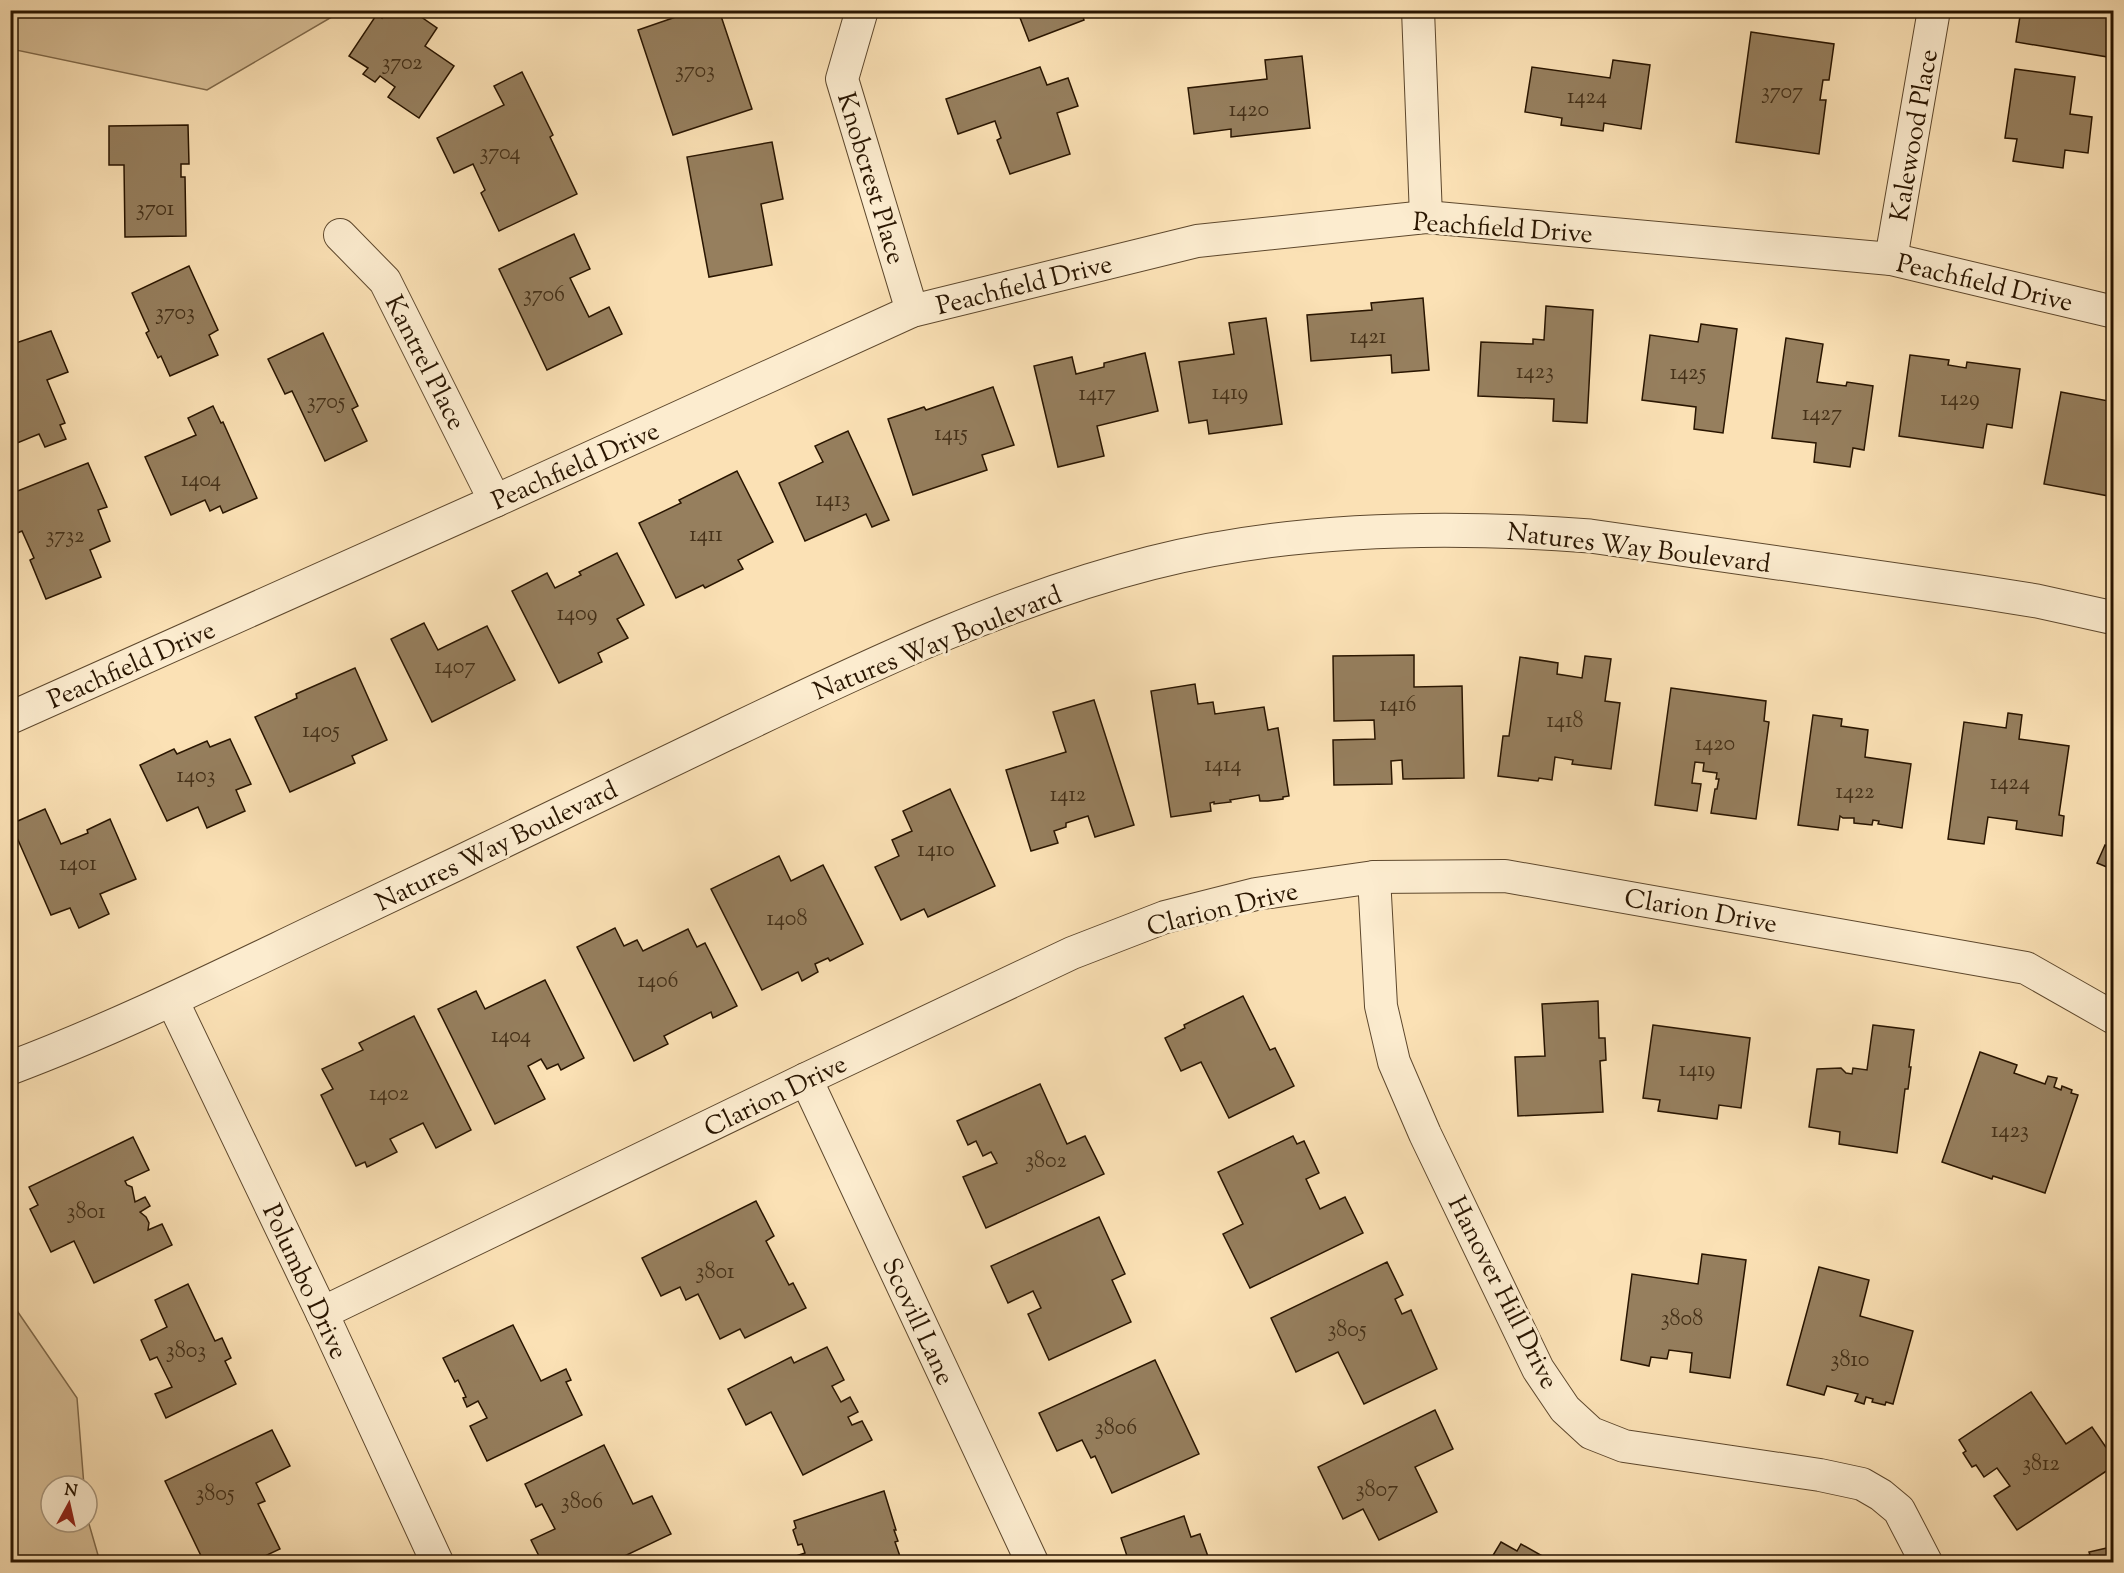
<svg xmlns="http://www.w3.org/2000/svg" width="2124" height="1573" viewBox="0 0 2124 1573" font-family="'Sorts Mill Goudy',serif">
<rect width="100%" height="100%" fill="#fbe1b5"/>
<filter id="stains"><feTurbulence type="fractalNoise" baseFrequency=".00333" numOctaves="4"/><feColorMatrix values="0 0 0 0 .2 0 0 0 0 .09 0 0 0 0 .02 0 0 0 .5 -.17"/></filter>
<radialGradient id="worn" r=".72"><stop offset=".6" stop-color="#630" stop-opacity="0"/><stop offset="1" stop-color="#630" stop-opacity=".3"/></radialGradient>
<!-- green -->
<g fill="#d7be96" stroke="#806a4b" stroke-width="1.5">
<polygon points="11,10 342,10 342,11 207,90 11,49"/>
<polygon points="11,1302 77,1398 84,1486 51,1486 51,1522 87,1522 87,1517 100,1562 11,1562"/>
</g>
<!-- building -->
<g fill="#967f5e" stroke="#291500" stroke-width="1.5">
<polygon points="386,10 411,10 437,28 425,46 454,66 419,118 388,97 395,87 380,76 375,82 363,74 368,68 349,56 377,14 382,18"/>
<polygon points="696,10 719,10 752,109 673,135 638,30"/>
<polygon points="1017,10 1081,10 1084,20 1029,41"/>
<polygon points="2021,10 2114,10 2114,58 2016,42"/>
<polygon points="1751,32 1834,44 1829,80 1823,80 1820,100 1826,100 1819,154 1736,142"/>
<polygon points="1302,56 1310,128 1231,137 1231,129 1194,134 1188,88 1267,79 1265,60"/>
<polygon points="1613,60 1650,65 1641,129 1604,123 1603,131 1561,125 1562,118 1525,112 1532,67 1610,78"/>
<polygon points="1040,67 1047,85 1068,78 1078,106 1057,113 1070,154 1010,174 997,140 1001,138 995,121 958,134 946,99"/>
<polygon points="2015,69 2075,77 2070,114 2092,117 2088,153 2065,150 2063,168 2013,161 2017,139 2005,138"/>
<polygon points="522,72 553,135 550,137 577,194 499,231 481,193 485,190 473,164 454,173 437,138 504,105 494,86"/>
<polygon points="188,125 189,164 181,164 181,177 185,177 186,236 125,237 124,165 109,165 109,126"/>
<polygon points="772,142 783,199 761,204 772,265 709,277 687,157"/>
<polygon points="574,234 590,269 570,278 589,317 609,307 622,334 547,370 499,269"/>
<polygon points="189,266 218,330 209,335 218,355 170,376 161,356 158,358 146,333 149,331 132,293"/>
<polygon points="1423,298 1429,370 1392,373 1391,355 1311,361 1307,315 1372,310 1371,303"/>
<polygon points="1546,306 1593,310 1587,423 1553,421 1554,399 1478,396 1481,342 1533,344 1533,339 1544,340"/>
<polygon points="1266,318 1282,424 1209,434 1207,420 1189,423 1179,362 1234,354 1229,323"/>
<polygon points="1701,324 1737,329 1723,433 1694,429 1696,407 1642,400 1650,335 1698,342"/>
<polygon points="51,331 68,372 47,380 65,423 60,425 66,439 45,447 39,434 10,446 10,345"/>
<polygon points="323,333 358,406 352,409 367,441 325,461 292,391 285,394 268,359"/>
<polygon points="1786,338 1823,344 1817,382 1846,386 1847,382 1873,386 1864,450 1853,448 1850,467 1814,462 1816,443 1772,438"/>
<polygon points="1145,353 1158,411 1097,426 1104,456 1058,467 1034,366 1072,357 1076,374 1104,367 1104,363"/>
<polygon points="1910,355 1949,360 1948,365 1966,368 1967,362 2020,369 2012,428 1987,424 1983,448 1899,436"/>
<polygon points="993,387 1014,445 982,455 987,470 913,495 888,419 924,407 926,410"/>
<polygon points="2061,392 2114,402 2114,497 2044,484"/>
<polygon points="213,406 221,423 223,422 257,498 223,513 220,506 210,511 205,500 171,515 145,457 196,435 188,418"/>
<polygon points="848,431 889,520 872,527 866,514 805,541 779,483 823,462 815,446"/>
<polygon points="88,463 107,507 98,510 110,541 90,550 101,577 46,599 30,560 34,558 22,531 10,536 10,494"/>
<polygon points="737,471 773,542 738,560 743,569 705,588 703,585 676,598 639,523 681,503 679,500"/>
<polygon points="617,553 644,605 617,619 628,638 598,653 602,662 559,683 512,591 547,573 555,588 581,575 579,572"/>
<polygon points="424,623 438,650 487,626 515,680 432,722 391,639"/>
<polygon points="1414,655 1414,687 1462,686 1464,778 1403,779 1402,760 1391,761 1392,784 1334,785 1333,740 1375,739 1374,720 1334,721 1333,656"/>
<polygon points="1585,656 1611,659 1605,701 1620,703 1611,769 1572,764 1573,760 1555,757 1552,780 1539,778 1538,781 1498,776 1503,736 1509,736 1520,657 1558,663 1557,674 1582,678"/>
<polygon points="355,668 387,740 352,756 355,763 290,792 255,717 297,698 296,694"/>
<polygon points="1195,684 1198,704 1213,702 1215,714 1264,707 1268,730 1278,728 1289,796 1283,797 1283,799 1268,801 1260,801 1259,795 1230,800 1231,802 1214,804 1214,802 1210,803 1211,811 1171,817 1151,691"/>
<polygon points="1671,688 1766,701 1764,721 1769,722 1756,819 1711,813 1715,789 1717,789 1719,779 1716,779 1717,773 1703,771 1704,763 1695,762 1692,783 1701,784 1697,811 1655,805"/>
<polygon points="1094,700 1134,825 1095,837 1088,816 1066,823 1066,827 1054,831 1058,843 1031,851 1006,770 1066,752 1053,712"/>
<polygon points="2008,713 2022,715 2019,739 2069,746 2059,815 2064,816 2062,836 2016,829 2017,821 1988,817 1984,844 1948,839 1964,722 2006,728"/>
<polygon points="1813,715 1842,719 1841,726 1868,730 1865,757 1911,764 1902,828 1878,824 1879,821 1873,820 1872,825 1854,823 1854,818 1843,818 1840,816 1838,830 1798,825"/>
<polygon points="230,739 251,784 236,790 245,811 207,828 198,807 167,821 140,765 174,749 177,754 207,741 210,747"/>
<polygon points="950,789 995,886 928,917 924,909 901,920 875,867 899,856 892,840 912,831 903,811"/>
<polygon points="45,809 61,844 88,833 87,830 110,819 136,879 100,894 109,914 79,928 70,908 51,915 11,824"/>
<polygon points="2114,837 2114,870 2097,863 2105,845 2109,847"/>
<polygon points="779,856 791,881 823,865 863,944 830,961 828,958 815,964 818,972 802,981 798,972 762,990 711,889"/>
<polygon points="615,928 624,946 637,940 643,951 688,929 697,947 705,943 737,1006 713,1018 711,1012 664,1036 668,1044 634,1061 577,947"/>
<polygon points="545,980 584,1058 561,1070 558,1064 547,1069 541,1059 528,1066 545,1099 495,1124 438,1009 476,991 485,1009"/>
<polygon points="1243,996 1270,1050 1275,1048 1294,1086 1229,1118 1201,1062 1181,1071 1165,1038 1185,1028 1184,1025"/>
<polygon points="1598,1001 1599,1038 1605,1038 1606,1060 1600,1061 1603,1112 1518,1116 1515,1057 1545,1056 1542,1004"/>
<polygon points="414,1016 471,1130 436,1148 423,1123 390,1139 397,1152 367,1167 365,1162 356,1166 321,1095 333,1089 322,1069 363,1050 359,1043"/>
<polygon points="1653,1025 1750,1038 1741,1108 1719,1105 1717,1119 1658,1111 1660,1100 1643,1098"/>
<polygon points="1873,1025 1914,1030 1909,1067 1911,1067 1908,1089 1905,1089 1897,1153 1839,1144 1840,1132 1809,1127 1817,1069 1841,1068 1846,1073 1852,1074 1853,1068 1867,1070"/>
<polygon points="1980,1052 2017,1065 2014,1073 2045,1084 2048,1076 2057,1078 2054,1087 2061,1090 2062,1086 2072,1090 2071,1093 2078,1095 2045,1193 1993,1176 1992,1179 1942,1162"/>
<polygon points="1040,1084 1067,1144 1085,1136 1104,1174 986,1228 963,1177 997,1163 991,1152 983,1156 976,1141 968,1145 957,1121"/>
<polygon points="1293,1136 1297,1144 1304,1141 1319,1173 1306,1179 1320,1209 1345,1197 1363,1233 1250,1288 1223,1234 1243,1224 1218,1172"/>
<polygon points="133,1137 149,1170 125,1181 127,1185 132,1187 135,1202 145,1197 150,1206 140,1212 146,1217 149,1223 148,1230 162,1224 172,1245 94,1283 74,1241 51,1252 30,1209 38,1205 29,1187"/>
<polygon points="756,1201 774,1236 766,1241 789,1285 793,1283 806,1308 745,1338 740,1329 720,1339 698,1294 686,1300 680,1287 661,1296 642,1258"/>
<polygon points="1099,1217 1125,1274 1112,1280 1131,1322 1049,1360 1028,1314 1041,1308 1033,1291 1008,1303 991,1266"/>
<polygon points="1702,1254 1746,1260 1730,1378 1690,1372 1692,1353 1669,1350 1667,1359 1651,1357 1649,1366 1621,1360 1632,1274 1698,1284"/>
<polygon points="1387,1262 1403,1295 1395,1299 1402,1314 1411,1310 1437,1369 1364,1404 1338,1352 1296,1372 1271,1318"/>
<polygon points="1819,1267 1869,1280 1860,1316 1913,1331 1893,1404 1886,1402 1885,1405 1872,1402 1873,1399 1866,1397 1864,1404 1855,1401 1858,1394 1827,1386 1824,1395 1787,1385"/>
<polygon points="188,1284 215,1341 222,1338 231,1358 225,1361 236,1384 166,1418 155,1394 172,1387 157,1357 150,1360 141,1340 167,1327 155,1300"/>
<polygon points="513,1325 541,1381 566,1369 571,1380 566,1382 582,1415 487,1461 470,1426 487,1418 478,1401 467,1407 463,1398 466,1397 458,1380 455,1382 443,1358"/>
<polygon points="827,1347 844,1380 832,1386 841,1402 850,1397 858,1412 848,1417 852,1425 862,1421 872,1440 803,1475 771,1412 746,1425 728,1389 791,1357 794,1363"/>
<polygon points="1155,1360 1199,1454 1112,1493 1095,1456 1091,1458 1082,1440 1057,1451 1039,1413"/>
<polygon points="2031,1392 2066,1444 2092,1427 2114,1459 2114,1466 2017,1530 1994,1496 2010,1486 1997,1468 1984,1477 1976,1465 1972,1467 1963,1453 1966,1451 1959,1440"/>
<polygon points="1435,1410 1453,1449 1415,1467 1437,1512 1379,1540 1363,1509 1343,1519 1318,1467"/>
<polygon points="272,1430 290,1466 256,1483 265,1501 258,1504 280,1549 252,1562 204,1562 165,1481"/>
<polygon points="604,1445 633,1504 652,1496 671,1534 612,1562 542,1562 531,1540 555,1529 542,1504 536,1507 525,1484"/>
<polygon points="884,1491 896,1530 894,1530 898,1541 895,1542 902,1562 798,1562 796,1556 805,1553 802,1544 798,1545 793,1530 796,1528 794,1521"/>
<polygon points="1184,1516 1191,1537 1200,1534 1210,1562 1122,1562 1128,1559 1121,1538"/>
<polygon points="1501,1542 1517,1551 1521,1544 1553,1562 1489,1562"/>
<polygon points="2107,1548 2108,1552 2114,1551 2114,1562 2051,1562 2090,1555 2089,1552"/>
</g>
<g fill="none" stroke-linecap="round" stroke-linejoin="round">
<!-- minor casing -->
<g stroke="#5e482d" stroke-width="34">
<g id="minor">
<polyline points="862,10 842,79 912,311"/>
<polyline points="1418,10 1426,217"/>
<polyline points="340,235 385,281 495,501"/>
<polyline points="1891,259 1934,10"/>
<polyline points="10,718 495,501 912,311 1197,241 1426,217 1891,259 2114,312"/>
<polyline points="1374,877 1381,1006 1394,1062 1425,1134 1538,1369 1565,1409 1591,1433 1624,1446 1820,1475 1862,1484 1881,1495 1899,1510 1926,1562"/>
<polyline points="172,1000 322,1313 437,1562"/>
<polyline points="806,1079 1032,1562"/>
<polyline points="322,1313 806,1079 1072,953 1165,917 1256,894 1374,877 1505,876 2026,968 2114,1018"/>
</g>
</g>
<!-- tertiary casing -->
<g stroke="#5e482d" stroke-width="35">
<path id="tertiary" d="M10 1068C119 1027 223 975 328 925 461 862 594 798 726 734 864 668 1002 601 1151 563 1292 527 1446 525 1590 536L1974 591 2037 601 2114 618"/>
</g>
<!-- minor -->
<use href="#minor" stroke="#fceccf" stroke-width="32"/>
<!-- tertiary -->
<use href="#tertiary" stroke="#fceccf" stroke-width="33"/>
</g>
<g text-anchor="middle" stroke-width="6" stroke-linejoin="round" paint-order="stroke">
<!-- number labels -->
<g font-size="22" fill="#443018">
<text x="402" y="69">3702</text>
<text x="695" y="77">3703</text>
<text x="1782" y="98">3707</text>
<text x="1587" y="103">1424</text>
<text x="1249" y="116">1420</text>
<text x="500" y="159">3704</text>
<text x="155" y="215">3701</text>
<text x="544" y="301">3706</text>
<text x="175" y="319">3703</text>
<text x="1368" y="343">1421</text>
<text x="1535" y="378">1423</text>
<text x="1688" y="379">1425</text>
<text x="1230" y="399">1419</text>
<text x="1097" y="400">1417</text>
<text x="1960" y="405">1429</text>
<text x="326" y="408">3705</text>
<text x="1822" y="420">1427</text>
<text x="951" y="440">1415</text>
<text x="201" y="486">1404</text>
<text x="833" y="506">1413</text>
<text x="706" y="541">1411</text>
<text x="65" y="542">3732</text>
<text x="577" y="620">1409</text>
<text x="455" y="673">1407</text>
<text x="1398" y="711">1416</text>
<text x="1565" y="727">1418</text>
<text x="321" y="737">1405</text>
<text x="1715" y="750">1420</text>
<text x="1223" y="771">1414</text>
<text x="196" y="782">1403</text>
<text x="2010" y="789">1424</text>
<text x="1855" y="798">1422</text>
<text x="1068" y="801">1412</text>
<text x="936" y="856">1410</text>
<text x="78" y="870">1401</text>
<text x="787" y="925">1408</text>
<text x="658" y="987">1406</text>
<text x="511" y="1042">1404</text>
<text x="1697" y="1076">1419</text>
<text x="389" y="1100">1402</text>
<text x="2010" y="1137">1423</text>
<text x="1046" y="1167">3802</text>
<text x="86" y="1218">3801</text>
<text x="715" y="1278">3801</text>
<text x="1682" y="1325">3808</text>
<text x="1347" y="1336">3805</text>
<text x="186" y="1357">3803</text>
<text x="1850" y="1366">3810</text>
<text x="1116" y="1434">3806</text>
<text x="2041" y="1470">3812</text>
<text x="1377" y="1496">3807</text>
<text x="215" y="1500">3805</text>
<text x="582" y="1508">3806</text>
</g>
<!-- street labels -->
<g font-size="26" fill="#291500" stroke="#fceccf">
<text transform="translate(1913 135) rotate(-80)" y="9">Kalewood Place</text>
<text transform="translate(872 178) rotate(73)" y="9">Knobcrest Place</text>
<text transform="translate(1503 227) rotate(4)" y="9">Peachfield Drive</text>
<text transform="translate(1985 282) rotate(13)" y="9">Peachfield Drive</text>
<text transform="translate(1024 284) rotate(-14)" y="9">Peachfield Drive</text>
<text transform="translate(426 362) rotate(63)" y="9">Kantrel Place</text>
<text transform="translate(575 465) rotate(-24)" y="9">Peachfield Drive</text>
<text transform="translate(1639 547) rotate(7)" y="9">Natures Way Boulevard</text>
<text transform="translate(937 642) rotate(-22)" y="9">Natures Way Boulevard</text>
<text transform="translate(131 664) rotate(-24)" y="9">Peachfield Drive</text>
<text transform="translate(496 845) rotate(-26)" y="9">Natures Way Boulevard</text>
<text transform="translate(1222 908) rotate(-14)" y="9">Clarion Drive</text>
<text transform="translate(1701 910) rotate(10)" y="9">Clarion Drive</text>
<text transform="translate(775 1095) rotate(-26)" y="9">Clarion Drive</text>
<text transform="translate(306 1281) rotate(65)" y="9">Polumbo Drive</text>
<text transform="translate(1504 1292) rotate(63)" y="9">Hanover Hill Drive</text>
<text transform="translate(919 1321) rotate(65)" y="9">Scovill Lane</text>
</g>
</g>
<!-- margin -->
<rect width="2124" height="1573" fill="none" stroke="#fbe1b5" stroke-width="36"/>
<rect x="12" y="12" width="2100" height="1549" fill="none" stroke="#291500" stroke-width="3"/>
<rect x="18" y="18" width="2088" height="1537" fill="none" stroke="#291500" stroke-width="1.5"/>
<!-- north arrow -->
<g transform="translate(69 1504) rotate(8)"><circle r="28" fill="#fceccf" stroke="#a8967c" stroke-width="1.5"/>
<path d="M0-4.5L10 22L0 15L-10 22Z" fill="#8f2418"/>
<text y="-9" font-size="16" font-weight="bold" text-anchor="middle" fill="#291500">N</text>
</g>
<rect width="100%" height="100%" filter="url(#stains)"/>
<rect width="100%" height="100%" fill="url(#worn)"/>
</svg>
